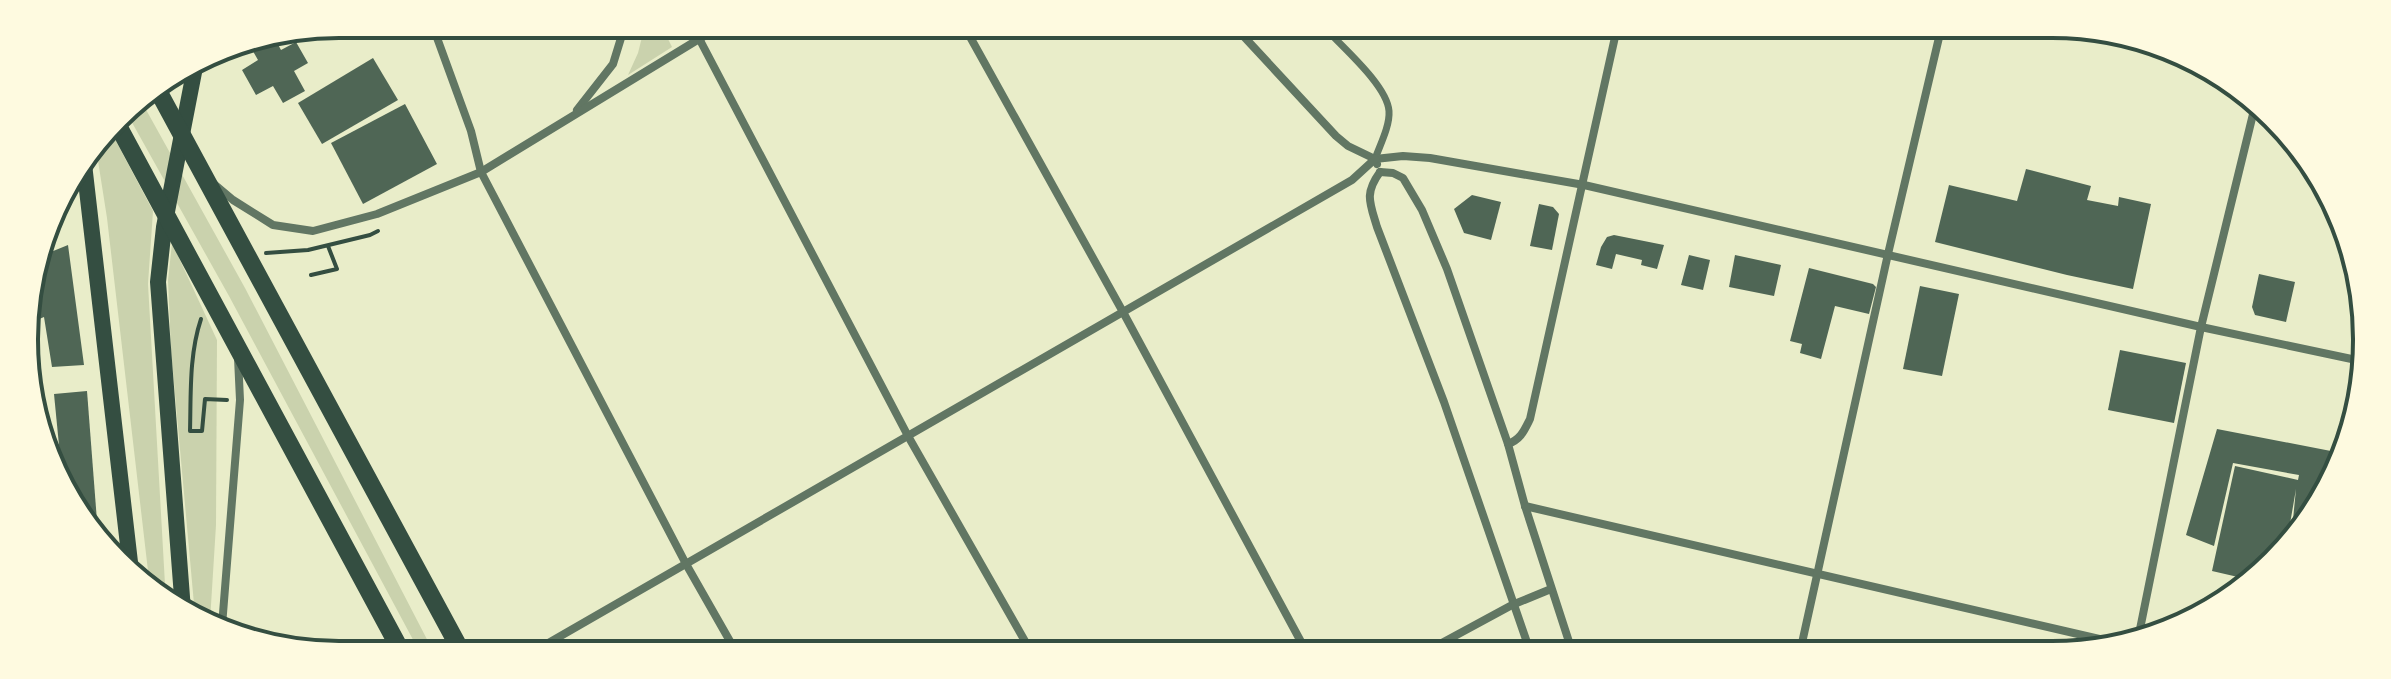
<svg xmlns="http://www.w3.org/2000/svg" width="2391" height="679" viewBox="0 0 2391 679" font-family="Figtree,sans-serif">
<rect width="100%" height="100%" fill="#e9edc9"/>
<!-- green -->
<g fill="#cad2ad">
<polygon points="645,25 661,25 672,47 628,75 638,53"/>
<polygon points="139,97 245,288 432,649 418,649 229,296 125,110 131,103"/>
<polygon points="110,130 153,211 148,284 166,602 150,588 107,218 96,148"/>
<polygon points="172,243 217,340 216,525 210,621 195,615 171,350 168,280"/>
</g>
<!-- building -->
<g fill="#4f6655">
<polygon points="274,37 281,50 296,42 308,63 294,71 305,91 283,103 273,86 256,95 242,70 258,60 250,46 260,40"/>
<polygon points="373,58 398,100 322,144 298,103"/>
<polygon points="405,104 437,164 363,204 331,143"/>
<polygon points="2026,169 2091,186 2087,200 2118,206 2119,197 2151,204 2133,289 2067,275 1935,242 1949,185 2017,201"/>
<polygon points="1472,195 1501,202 1491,240 1464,233 1454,209"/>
<polygon points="1539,204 1553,207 1559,214 1552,250 1530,246"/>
<polygon points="1614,235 1664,245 1657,269 1641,265 1642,260 1616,254 1612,269 1596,265 1601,247 1607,237"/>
<polygon points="68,245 84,365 52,367 44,317 25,325 25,318 41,256"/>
<polygon points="1689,255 1710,260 1703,290 1681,285"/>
<polygon points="1735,255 1781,265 1774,296 1729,287"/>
<polygon points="1809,268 1873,284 1876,287 1869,314 1835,306 1821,359 1800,353 1802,344 1790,341"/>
<polygon points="2259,274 2295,282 2286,322 2255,315 2252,307"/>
<polygon points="1920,286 1959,294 1942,376 1903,369"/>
<polygon points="2120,350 2186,363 2174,423 2108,410"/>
<polygon points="87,391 98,534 92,534 62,476 54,394"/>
<polygon points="2217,429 2336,452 2331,484 2291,540 2296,489 2286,547 2274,563 2251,580 2212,571 2235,466 2298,480 2299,475 2233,463 2214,546 2186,535"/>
</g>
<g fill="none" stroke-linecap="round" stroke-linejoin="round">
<!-- path -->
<g stroke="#344e41" stroke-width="4">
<polyline points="266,253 308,250 370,235 378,231"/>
<polyline points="311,275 337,269 328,246"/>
<path d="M201 319C189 355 191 394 190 431H202L205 399 227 400"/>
</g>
<!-- pedestrian -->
<path stroke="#617663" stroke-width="7" d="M1324 27C1342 47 1387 85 1389 111 1390 126 1380 145 1375 159"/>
<!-- minor -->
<g stroke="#617663" stroke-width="8">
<polyline points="432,24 471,131 481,172 686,564 735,650"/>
<polyline points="692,25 908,436 1030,650"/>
<polyline points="964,26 1123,312 1306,651"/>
<polyline points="1235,27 1336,136 1348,146 1375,159 1377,164"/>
<polyline points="577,110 613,64 625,25"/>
<polyline points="1375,159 1403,156 1430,158 1584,185 2201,327 2361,361"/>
<polyline points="1380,172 1393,173 1403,178 1422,210 1447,269 1508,444 1525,506 1572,651"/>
<path d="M1380 172C1364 194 1370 203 1377 227L1444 402 1530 651"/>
<polyline points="214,184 233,200 273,225 313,231 377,214 481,172 699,39 725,25"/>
<polyline points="2360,405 2361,384"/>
<path d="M1508 444C1521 439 1524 431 1530 419L1617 28"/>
<polyline points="1525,506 2121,644"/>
<polyline points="222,626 240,400 238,358"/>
<polyline points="2138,639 2201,327 2255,106"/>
<polyline points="538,649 1352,180 1375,159"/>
<polyline points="1427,651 1512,605 1551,589"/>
<polyline points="1800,652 1888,254 1941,29"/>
</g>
<!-- secondary -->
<g stroke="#344e41" stroke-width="16">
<polyline points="84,164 131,571"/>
<polyline points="183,610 158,282 164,227 196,62"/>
</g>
<!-- trunk -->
<g stroke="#344e41" stroke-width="18">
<polyline points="156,87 460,649"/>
<polyline points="116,122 400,649"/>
</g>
</g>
<!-- crop -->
<path d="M0 0H2391V679H0ZM339 38H2052A301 301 0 0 1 2353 339V340A301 301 0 0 1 2052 641H339A301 301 0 0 1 38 340V339A301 301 0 0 1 339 38Z" fill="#fefae0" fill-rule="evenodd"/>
<path fill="none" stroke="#344e41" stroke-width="4" d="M339 38H2052A301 301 0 0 1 2353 339V340A301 301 0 0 1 2052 641H339A301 301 0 0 1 38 340V339A301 301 0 0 1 339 38Z"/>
</svg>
